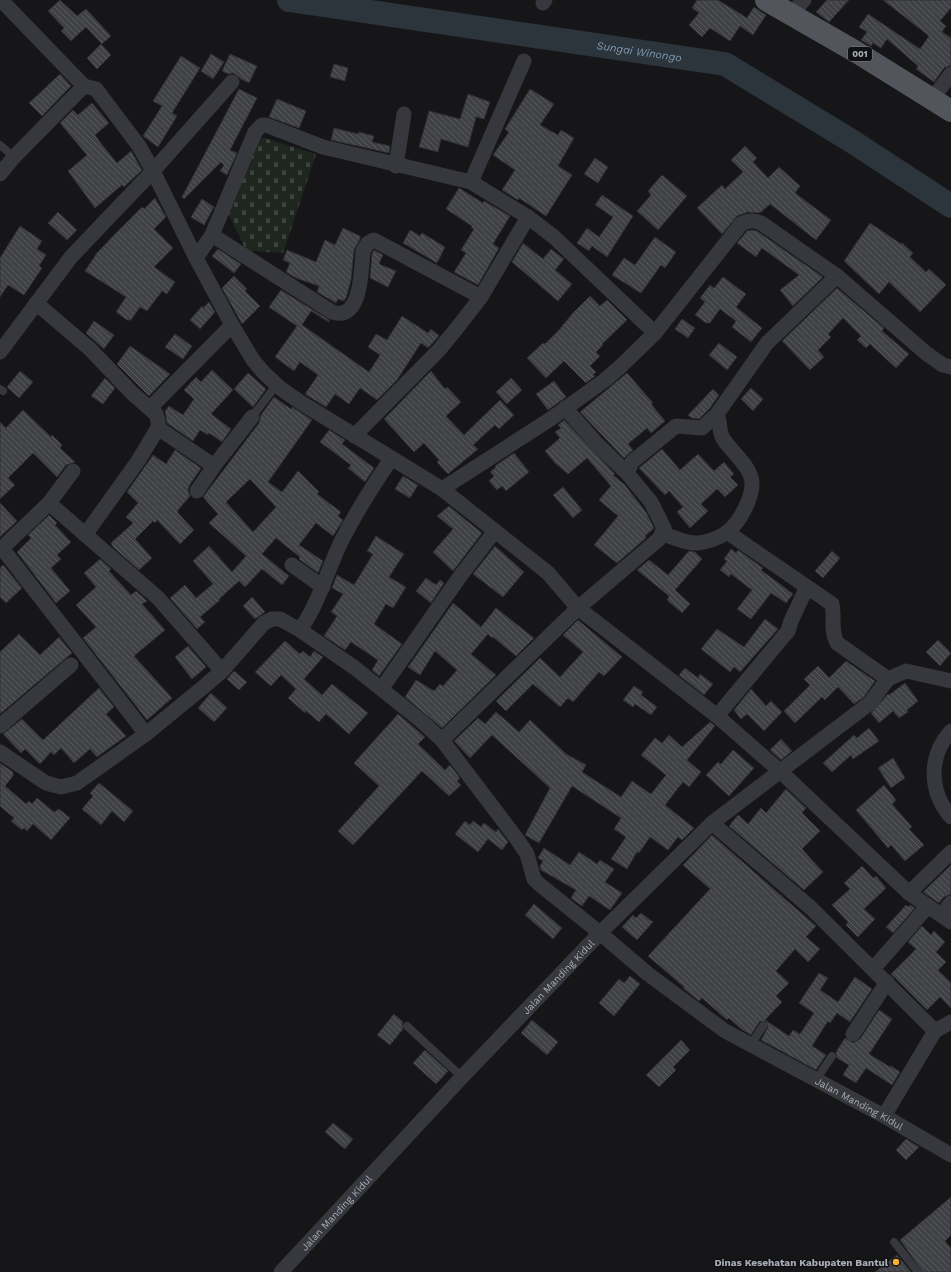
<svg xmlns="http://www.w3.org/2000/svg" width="951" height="1272" viewBox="0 0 951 1272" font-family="'Work Sans',sans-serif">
<defs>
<pattern id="cemetery-stones" width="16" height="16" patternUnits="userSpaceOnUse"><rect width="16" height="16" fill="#1e261f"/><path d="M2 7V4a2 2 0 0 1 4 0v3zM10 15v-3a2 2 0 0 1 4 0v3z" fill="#3c433d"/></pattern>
<pattern id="building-back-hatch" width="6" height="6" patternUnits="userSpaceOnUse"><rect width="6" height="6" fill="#404145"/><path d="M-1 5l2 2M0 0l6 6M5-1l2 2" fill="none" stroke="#595a5e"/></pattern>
</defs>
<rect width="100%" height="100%" fill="#161618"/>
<!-- cemetery -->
<polygon fill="url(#cemetery-stones)" points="261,137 316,154 283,253 246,250 228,213"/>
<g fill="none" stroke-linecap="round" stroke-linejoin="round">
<!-- river -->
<path stroke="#2c353c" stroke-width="24" id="s1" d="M289 0 725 64 850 140 951 206"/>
</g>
<!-- building -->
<g fill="url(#building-back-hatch)" stroke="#303034" fill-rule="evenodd">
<polygon points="60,0 77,16 86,9 111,36 102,44 86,27 71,41 61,31 64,28 48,11"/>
<polygon points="697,0 718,0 747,18 754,7 766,15 753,35 740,26 730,41 710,28 702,37 689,25 699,13 692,8"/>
<polygon points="827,0 849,0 829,22 816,12"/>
<polygon points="883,0 951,0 951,8 940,21 946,26 942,32 951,38 951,65 944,68 934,82 916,69 918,66 887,39 881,48 873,43 871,46 861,40 867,32 859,27 868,14 920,49 929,36"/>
<polygon points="101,44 111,55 97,69 87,58"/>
<polygon points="211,54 224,62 213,79 201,71"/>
<polygon points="230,54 257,66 249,83 241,79 234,73 228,74 222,71"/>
<polygon points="181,56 200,68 172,113 177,116 158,147 143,136 162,106 153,101"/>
<polygon points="334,64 348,68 345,81 330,77"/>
<polygon points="60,74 71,86 42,116 29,103"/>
<polygon points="239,89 257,98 230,150 237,153 227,175 220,171 224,165 221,162 184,199 182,197"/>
<polygon points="530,89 554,104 540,125 558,135 561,130 574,138 558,166 572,175 546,216 519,198 518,200 502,190 515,170 493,155 509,132 505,129"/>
<polygon points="468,94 490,102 484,119 476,117 468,147 441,139 438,152 419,147 429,111 460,119"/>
<polygon points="277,99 306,111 299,128 269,117"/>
<polygon points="92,103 109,123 95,135 103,146 117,163 131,151 142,170 124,187 122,185 95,208 68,171 87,155 60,123 73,110 78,115"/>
<polygon points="334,128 358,134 359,132 374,136 372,142 390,146 389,153 331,140"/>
<polygon points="745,146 757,158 753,162 768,178 779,167 800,186 795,193 831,220 816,240 770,204 760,213 748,212 737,216 722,234 697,208 722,185 725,189 743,172 731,160"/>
<polygon points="595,158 608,167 598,183 584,174"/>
<polygon points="662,175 687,196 658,230 637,211 651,195 648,191"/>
<polygon points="459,188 483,203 484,201 510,216 493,244 499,248 478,285 454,272 466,253 461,250 474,229 471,227 472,226 446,209"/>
<polygon points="602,195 633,216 607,257 592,246 589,251 577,243 587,228 599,237 613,217 595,205"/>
<polygon points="155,198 166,217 154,229 173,248 154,267 175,282 167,294 162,291 147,311 140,307 131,320 127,320 116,312 126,297 85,271 97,253 116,233 142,207 144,209"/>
<polygon points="202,199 214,207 204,225 191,217"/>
<polygon points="58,212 77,230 67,240 48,223"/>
<polygon points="870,223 901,244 902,243 913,253 910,257 926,272 929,269 946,285 920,312 889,282 879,294 844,261"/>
<polygon points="20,226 42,241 37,249 46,255 39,266 42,268 24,295 8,285 0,297 0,258"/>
<polygon points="343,228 360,236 360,239 354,250 351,280 346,298 344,301 338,299 336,303 317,292 319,286 296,278 286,272 290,263 283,260 287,250 316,262 325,240 335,245"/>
<polygon points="410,230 420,236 422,233 445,247 437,263 403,243"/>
<polygon points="751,230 757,231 823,277 793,306 780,290 799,275 762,248 756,257 737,243 747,231"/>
<polygon points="655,237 676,252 665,268 661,265 641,293 612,275 624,258 635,265"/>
<polygon points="523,243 543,259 551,249 564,259 555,270 572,284 558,301 512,262"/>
<polygon points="218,249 241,264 234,273 212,256"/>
<polygon points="374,250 383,255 379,264 396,271 388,287 370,278 372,254"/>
<polygon points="234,276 247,289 245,291 260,306 242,324 222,288"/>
<polygon points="723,277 746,294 736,307 762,328 751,342 732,327 736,321 720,309 710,323 706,323 695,315 705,302 700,298 710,285 714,288"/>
<polygon points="837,288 884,328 882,331 909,354 896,368 870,344 866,348 857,340 861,336 843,318 828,334 831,337 818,350 824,357 810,370 782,341"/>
<polygon points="281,290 329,320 329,322 311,311 302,325 369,372 380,355 368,347 376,334 387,340 402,316 428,333 431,329 439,336 428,348 421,343 397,380 377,400 360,388 349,404 335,394 326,407 305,394 318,375 300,362 294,371 275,357 297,326 269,307"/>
<polygon points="590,296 600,306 607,300 627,320 602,344 603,345 596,352 600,356 590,366 596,372 593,375 595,376 586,383 564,361 546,378 527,358 543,343 545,344 559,330 573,313"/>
<polygon points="209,302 215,312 200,329 190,320 202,306 203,308"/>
<polygon points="682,319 695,328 688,338 675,329"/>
<polygon points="94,321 114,335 104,349 86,333"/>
<polygon points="175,334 192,346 183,359 165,347"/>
<polygon points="719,343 737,357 727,370 709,355"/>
<polygon points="130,346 170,374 149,396 117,364"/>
<polygon points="212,370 233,390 211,414 231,429 222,442 209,433 208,435 200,430 193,441 167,423 165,411 169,406 183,415 194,399 184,390 196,377 201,382"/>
<polygon points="20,371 33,382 19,398 7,387"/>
<polygon points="431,371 445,389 447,387 461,402 446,416 464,435 500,400 514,415 499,429 495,425 473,445 478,449 448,474 437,462 439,460 424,443 414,452 384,419"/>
<polygon points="248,373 266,389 253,407 234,389"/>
<polygon points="627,373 653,403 651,404 665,421 651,433 647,428 628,444 633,450 624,458 580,412"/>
<polygon points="105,378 115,388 103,404 91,396"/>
<polygon points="511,378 522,390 507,404 496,392"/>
<polygon points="554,381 566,397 548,410 536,394"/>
<polygon points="751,388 763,399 753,411 741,399"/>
<polygon points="713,389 719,395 710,408 699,419 692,418 688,415"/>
<path d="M274 397 291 409 292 407 312 420 268 482 282 492 298 471 319 492 317 494 341 512 338 516 343 520 333 536 316 523 299 545 323 561 318 573 299 559 300 557 276 538 262 554 289 576 282 585 262 569 245 587 239 581 219 599 220 600 200 617 205 622 197 629 170 598 185 585 196 598 213 584 193 561 209 546 232 572 246 556 209 523 218 514 203 497 259 423 261 415ZM250 479 276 507 253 532 226 502Z"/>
<polygon points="23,410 51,437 52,435 62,445 60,448 75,462 66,465 57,477 33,453 8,478 15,485 0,499 0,422 6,428"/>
<polygon points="564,420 615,474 613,475 625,485 646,512 654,528 645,536 646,538 617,563 594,545 618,516 599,500 611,486 587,458 568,474 555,463 545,451 560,438 555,432 561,428 558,425"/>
<polygon points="329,430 345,440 342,444 374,468 365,482 348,468 351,465 320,442"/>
<polygon points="662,449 680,470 698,454 714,471 724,462 734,474 730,477 738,485 725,497 717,489 701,504 708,511 690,528 677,512 683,507 669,491 665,495 639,468"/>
<polygon points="175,450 201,468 189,486 188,491 190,496 178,510 178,513 194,530 180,544 157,520 155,523 153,521 135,539 152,558 139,570 113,547 111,543 133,523 126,517 138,503 127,492 153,455 166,464"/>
<polygon points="514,453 529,472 506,491 502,486 497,490 489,481 494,476 490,472 496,467 495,466"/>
<polygon points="403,476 418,485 410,498 395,489"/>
<polygon points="563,487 582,510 573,518 553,495"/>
<polygon points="0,503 17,521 0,537"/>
<polygon points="449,506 482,533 453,571 433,552 453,529 437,516"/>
<polygon points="49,515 57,523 55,525 71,542 57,555 61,559 51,568 70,591 56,603 17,552 31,538 28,535"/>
<polygon points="376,536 404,554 389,577 406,587 393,608 386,604 374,624 402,644 379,676 372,670 378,660 351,642 345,650 324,636 337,616 331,612 343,594 332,588 337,575 354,585 373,554 367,551"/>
<polygon points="495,546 524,572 503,597 473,574"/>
<polygon points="731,549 736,553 738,550 763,568 761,570 793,594 786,603 771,593 751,619 737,609 752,590 731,574 729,577 720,570 727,561 724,559"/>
<polygon points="689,551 695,552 702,559 675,590 690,604 682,613 667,600 669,596 637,570 649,560 668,575"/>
<polygon points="832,551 840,558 823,578 815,571"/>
<polygon points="100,559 111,569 109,571 131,595 136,591 144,598 147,601 142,604 165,630 134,656 172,698 147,720 83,638 96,627 76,605 96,587 84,573"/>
<polygon points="3,565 22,588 6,603 0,597 0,568"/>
<polygon points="426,578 436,585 440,580 444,583 431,603 416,591"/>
<polygon points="252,597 265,612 255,619 243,606"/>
<polygon points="453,603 481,627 496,608 534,638 516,656 493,637 492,638 488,634 471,654 496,675 442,728 405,697 416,680 434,691 440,684 443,686 457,670 435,651 420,675 408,667"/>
<polygon points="765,619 778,629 740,672 734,667 730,672 701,649 717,629 744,647"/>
<polygon points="578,620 622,657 604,676 599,672 573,702 568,698 560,707 533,684 506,711 496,701 540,658 560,677 583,652 563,635"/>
<polygon points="19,634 40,655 59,637 72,653 0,714 0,652"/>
<polygon points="938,640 951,653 940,666 926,652"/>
<polygon points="285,641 300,654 303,651 310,657 314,651 323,657 304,679 322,695 332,684 368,713 349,734 326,714 319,722 306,711 305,713 288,698 296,689 281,675 271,686 255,672"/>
<polygon points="188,646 206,667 192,679 175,657"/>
<polygon points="846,661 875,681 864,697 854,704 838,687 825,700 822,697 795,723 784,711 810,685 804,679 818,666 829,678"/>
<polygon points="685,668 698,678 700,674 713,684 704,695 679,675"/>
<polygon points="234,671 247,682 239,690 227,679"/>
<polygon points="905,683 918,701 907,710 908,712 899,718 893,711 879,723 871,713 888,694 889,695"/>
<polygon points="634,686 643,692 641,695 657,707 651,715 635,704 633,707 623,700"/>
<polygon points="99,688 114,707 106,714 126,736 97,757 90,749 74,763 61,748 54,755 51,752 40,764 25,749 21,753 3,734 22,719 43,740"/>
<polygon points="751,689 766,706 771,701 782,712 764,731 747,714 741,719 734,710"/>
<polygon points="211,693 227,708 214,722 198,708"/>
<polygon points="496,712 519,732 530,720 566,754 586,765 582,772 621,797 632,781 651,794 666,775 641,755 655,738 662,743 669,735 682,747 710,722 715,726 687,760 701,772 689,787 683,782 665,805 694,828 682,840 678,837 668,850 650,837 639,853 637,852 627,869 611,859 626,837 614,829 621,818 572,786 539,843 525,835 550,788 492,735 470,758 454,741 478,718 485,724"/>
<polygon points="398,714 425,737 418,744 445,770 450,765 460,778 457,781 461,785 449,796 422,771 353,845 338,831 379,786 354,763"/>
<polygon points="869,728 879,741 853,759 851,755 832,772 823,763 854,735 857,738"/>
<polygon points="781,739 792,751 781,760 770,750"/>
<polygon points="733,750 754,768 729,796 706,775 718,762 721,764"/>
<polygon points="893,758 905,778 891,788 878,768"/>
<polygon points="0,763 13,772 13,776 5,786 26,804 29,801 32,804 37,798 54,812 59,809 70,818 51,840 33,824 27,831 24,828 22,830 11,821 14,818 0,806"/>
<polygon points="99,783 133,811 124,822 112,811 101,825 82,809 93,796 90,793"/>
<polygon points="884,785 896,800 892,804 912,827 909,829 924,845 905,861 891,845 888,848 856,810"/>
<polygon points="786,789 806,808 802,813 820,831 802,849 823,872 804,890 729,826 738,815 748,824 761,808 766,813"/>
<polygon points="465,821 470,825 473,821 481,827 484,823 496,832 498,829 508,842 502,850 488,839 478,852 455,834"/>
<polygon points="712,835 816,926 806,937 820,949 808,962 795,949 776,971 789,983 776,996 782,1002 765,1020 789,1036 793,1030 800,1034 814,1013 799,1003 819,973 828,978 820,990 838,1002 855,977 872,989 850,1022 837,1013 830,1023 828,1021 812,1046 826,1055 816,1070 761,1040 768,1027 766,1022 760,1021 751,1035 741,1029 729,1018 727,1020 702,998 699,1001 683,988 684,987 648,956 710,889 683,865"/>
<polygon points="544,848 570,865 579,852 597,864 600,860 614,869 605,882 622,893 610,910 589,896 582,906 571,898 576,890 541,870 540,866 543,861 538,858"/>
<polygon points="951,865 951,894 944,897 939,903 923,892"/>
<polygon points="862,866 873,878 876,876 886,888 864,909 875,919 858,937 846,925 848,922 832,905 850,889 844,883"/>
<polygon points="534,904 562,928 553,939 525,915"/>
<polygon points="906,905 908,907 910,905 915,908 893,933 886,927"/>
<polygon points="641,913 653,922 637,940 622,927 633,915 636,918"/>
<polygon points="922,926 931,935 934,931 945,942 936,952 946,962 938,970 951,983 951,1008 940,997 927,1010 891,974 916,949 908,942"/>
<polygon points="630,976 640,984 614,1016 599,1003 619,979 624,983"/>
<polygon points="879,1010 892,1019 869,1054 890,1067 891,1066 900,1072 892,1085 866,1068 856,1083 843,1075 849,1065 837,1058 836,1052 845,1038 853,1043 860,1039"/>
<polygon points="394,1014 403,1022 402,1025 403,1029 390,1045 377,1035"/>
<polygon points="532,1020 558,1042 547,1055 521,1033"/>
<polygon points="681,1040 690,1050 673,1067 676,1070 659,1087 646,1075"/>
<polygon points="425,1050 448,1071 436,1084 413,1063"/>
<polygon points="333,1123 353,1139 345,1149 325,1132"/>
<polygon points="906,1139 919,1147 906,1160 896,1150"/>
<polygon points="951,1197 951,1235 945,1241 951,1248 951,1272 923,1272 900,1240"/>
<polygon points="897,1255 911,1272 875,1272"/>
</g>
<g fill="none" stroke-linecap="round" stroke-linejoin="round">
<!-- service -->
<g stroke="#37383d" stroke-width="8">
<polyline points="0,145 14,157"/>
<polyline points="0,389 3,391"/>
<polyline points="252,417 277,384"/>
<polyline points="407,1026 462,1077"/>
<polyline points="750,1046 763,1026"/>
<polyline points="816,1080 832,1056"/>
<polyline points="894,1242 918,1272"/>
</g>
<!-- minor -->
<g stroke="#37383d" stroke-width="15">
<polyline points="1,0 84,86 96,89 139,146 153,171 196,258 232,325 253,360 264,373 280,388 300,402 442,489 548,573 578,608 717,716 781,772 909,893 951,922"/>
<polyline points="543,3 545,0"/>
<polyline points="791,14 804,0"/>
<polyline points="933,98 951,74"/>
<polyline points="396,166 404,114"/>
<polyline points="0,174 14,157 84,86"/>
<polyline points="471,182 524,61"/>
<path d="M212 235 332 312C362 322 361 270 363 251L368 243 374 240 481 297"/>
<polyline points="196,258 212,235 255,132 262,125 266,125 323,147 471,182 528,217 554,237 655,333"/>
<polyline points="36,303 90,349 132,393 156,414 158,421 158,428 138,461 85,535"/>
<polyline points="0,352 71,257 153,171 232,82"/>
<polyline points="150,408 232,325"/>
<polyline points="158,428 214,466 252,417"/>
<polyline points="354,436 439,350 457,328 481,297 528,217"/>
<polyline points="627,473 632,462 676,426 702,428 717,414 767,343 837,276"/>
<path d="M442 489 552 418 605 380 621 366 655 333 741 224C749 220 753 220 761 223L837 276 927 354 943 365 951 367"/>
<polyline points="197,491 214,466"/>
<polyline points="49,503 158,598 222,671"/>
<path d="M727 532 832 604C835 619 830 629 837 643L888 679 906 671 951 681"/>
<path d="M663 534C674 537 686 544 698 543 707 542 719 538 726 533 740 523 756 493 751 477 746 462 732 452 724 440 718 432 721 423 717 414"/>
<polyline points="2,548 146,734"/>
<polyline points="0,550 49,503 73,471"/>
<polyline points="292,565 323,587"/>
<path d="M300 630C318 604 326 575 339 546 354 515 372 487 391 459"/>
<polyline points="382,688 461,575 495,531"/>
<polyline points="717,716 788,631 791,621 807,587"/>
<polyline points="0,726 71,665"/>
<path d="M951 731C928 756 929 792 951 817"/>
<polyline points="442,740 578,608 659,539 664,528 651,502 627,473 598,445 565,408"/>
<polyline points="0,752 46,783 61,787 77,783 146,734 201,689 222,671 264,623 272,619 280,619 300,630 355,668 420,720 442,740 517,839 527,854 534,879 539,884 600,933 712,823 870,703 888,679"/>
<polyline points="712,823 811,908 935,1031"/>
<polyline points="909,893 951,852"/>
<polyline points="941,915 951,903"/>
<polyline points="873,969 928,906"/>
<polyline points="853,1034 887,982"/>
<polyline points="884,1116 935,1031 951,1022"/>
<path id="s2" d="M281 1272 462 1077 600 933 648 974 725 1031 884 1116 951 1155"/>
</g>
<!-- primary -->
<polyline stroke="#53555c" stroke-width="22" points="766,0 858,53 951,111"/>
</g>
<!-- markers -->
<circle fill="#f2b134" stroke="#111113" stroke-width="1.5" cx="896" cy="1262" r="4"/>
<g text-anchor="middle" stroke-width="3" stroke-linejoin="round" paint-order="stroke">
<!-- shield labels -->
<rect fill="#111113" stroke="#7b7e86" stroke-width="1" x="848" y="47" width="24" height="14" rx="3"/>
<g font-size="9" font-weight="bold" fill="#a8adb8">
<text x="860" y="57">001</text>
</g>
<!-- street labels -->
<g font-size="10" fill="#a8adb8" stroke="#111113">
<text dy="4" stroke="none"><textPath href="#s2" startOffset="405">Jalan Manding Kidul</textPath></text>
<text dy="4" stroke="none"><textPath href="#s2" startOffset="777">Jalan Manding Kidul</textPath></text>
<text dy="4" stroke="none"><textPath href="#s2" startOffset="81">Jalan Manding Kidul</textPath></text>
</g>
<!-- poi labels -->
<g font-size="10" font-weight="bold" fill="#a8adb8" stroke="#111113" text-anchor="end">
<text x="888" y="1266">Dinas Kesehatan Kabupaten Bantul</text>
</g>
<!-- water labels -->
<g font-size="11" font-style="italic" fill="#7f9bb3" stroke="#111113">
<text dy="4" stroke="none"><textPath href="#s1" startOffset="354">Sungai Winongo</textPath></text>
</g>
</g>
</svg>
